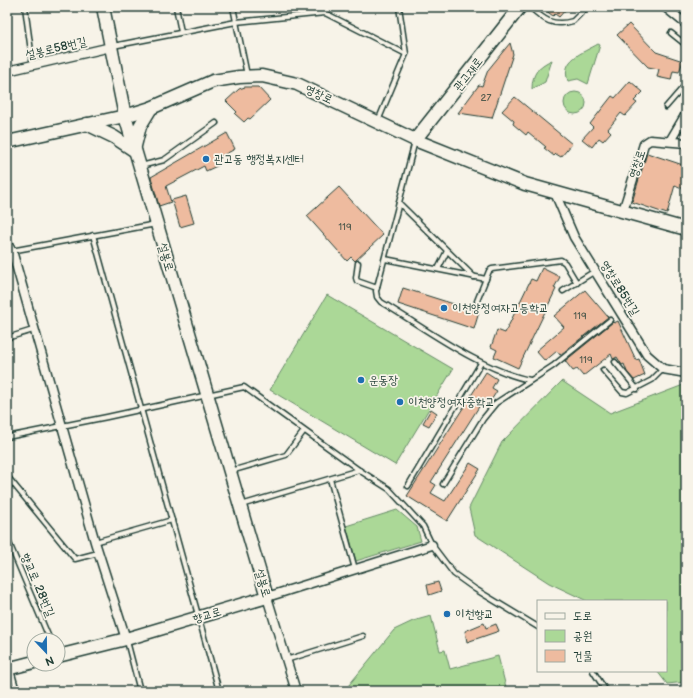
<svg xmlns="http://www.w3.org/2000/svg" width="693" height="698" viewBox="0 0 693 698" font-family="'Balsamiq Sans','Poor Story',sans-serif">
<rect width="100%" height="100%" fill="#f7f3e8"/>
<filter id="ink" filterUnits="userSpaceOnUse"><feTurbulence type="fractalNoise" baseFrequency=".025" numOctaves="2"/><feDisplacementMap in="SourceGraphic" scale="8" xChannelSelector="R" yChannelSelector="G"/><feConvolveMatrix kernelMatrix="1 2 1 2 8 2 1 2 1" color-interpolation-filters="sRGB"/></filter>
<g filter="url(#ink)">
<!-- green -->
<g fill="#abd897" stroke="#658a66">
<path d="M598 44 600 45 588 84 578 79 568 81C560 59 583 53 598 44Z"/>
<path d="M552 60 545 82 532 89C532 74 538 66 552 60Z"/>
<circle cx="575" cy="103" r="11"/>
<polygon points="327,295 453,369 395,465 270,390"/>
<polygon points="562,381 610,413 686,384 686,682 667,684 657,671 666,671 666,601 587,601 549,583 475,535 469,508 502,442"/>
<polygon points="397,510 417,527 421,541 356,561 346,526"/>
<polygon points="431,616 440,651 445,650 450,669 498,656 507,691 344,691 394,630 413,621"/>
</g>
<!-- building -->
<g fill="#eebb9f" stroke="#1f3d34">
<polygon points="541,7 568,7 559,17 555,14 553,16"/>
<polygon points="629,24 656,52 683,61 679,72 673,71 671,80 657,77 659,69 648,67 617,35"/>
<polygon points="510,43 513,54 492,118 458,113 479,85 482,86 488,70"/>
<polygon points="630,81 643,92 634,101 637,103 625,116 621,113 608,129 611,132 603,141 599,138 592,147 582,139 593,127 590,124 612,96 615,98"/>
<polygon points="245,87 258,87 270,100 250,119 248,118 244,122 235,114 237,112 226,101 239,89"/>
<polygon points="515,97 572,144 561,157 556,154 554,156 544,148 546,147 528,132 526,135 513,124 514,121 502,111"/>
<polygon points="227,133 235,149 216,159 219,165 206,171 204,166 166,186 171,202 159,206 151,177"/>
<polygon points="647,153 686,166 686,190 675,185 667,214 632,202"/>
<polygon points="339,187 383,235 355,261 351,257 347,261 307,216"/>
<polygon points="186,196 194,223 180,227 172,200"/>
<polygon points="542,268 560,277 554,288 556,289 518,368 494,357 497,350 491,347 497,330 505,333 531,279 536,281"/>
<polygon points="403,288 479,312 474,329 398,304"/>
<polygon points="585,290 608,317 560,355 557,351 545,361 536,351 564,327 554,316"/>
<polygon points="618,321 636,360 639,359 645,375 634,380 627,372 624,364 622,365 617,357 613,359 611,354 583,376 577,369 573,371 565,361 613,322 614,323"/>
<polygon points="486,372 497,379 492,388 497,391 488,405 482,402 431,482 436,485 431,493 445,501 470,463 480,469 447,521 407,496"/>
<polygon points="431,409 437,413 429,426 423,423"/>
<polygon points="438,582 441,591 429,595 427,585"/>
<polygon points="484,623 486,628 496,624 499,631 467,642 465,631"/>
</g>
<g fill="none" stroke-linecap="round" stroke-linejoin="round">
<!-- lane casing -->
<g stroke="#1f3d34" stroke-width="7">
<g id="lane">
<polyline points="25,7 33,66"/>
<polyline points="176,7 181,32"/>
<polyline points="233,7 247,75"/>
<path d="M530 7C544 20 553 27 573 21L587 7"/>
<polyline points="671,33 686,45"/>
<polyline points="113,46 236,22 325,13 406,54"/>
<polyline points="666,107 686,84"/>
<polyline points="378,121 406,54 399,7"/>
<path d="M415 141 376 291 377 297 381 302C425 328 480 370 530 380"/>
<polyline points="141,166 164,160 216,123"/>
<polyline points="399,203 474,277"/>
<polyline points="93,235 219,691"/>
<polyline points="11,251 156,224"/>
<polyline points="7,257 13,254"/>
<polyline points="385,259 486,279"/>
<polyline points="358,263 356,278 357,281 377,288"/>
<polyline points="438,269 447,251"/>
<polyline points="563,291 595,271"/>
<polyline points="477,301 489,271 492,269 561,260 565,263 577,283"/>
<polyline points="7,338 33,330"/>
<polyline points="615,362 637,389"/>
<polyline points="603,370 622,392 627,393 652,380 663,369"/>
<polyline points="7,437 107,417 244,387 359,470 389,489 423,526 432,545 454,574 475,589 538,627"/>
<polyline points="231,471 286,455 304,431"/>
<polyline points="7,476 75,559 98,553"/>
<polyline points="330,479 355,569"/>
<polyline points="443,484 483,419 496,403 553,366 610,320"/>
<polyline points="408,486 481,363"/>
<polyline points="241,505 359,470"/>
<polyline points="7,538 50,640"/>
<polyline points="95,542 172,520"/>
<polyline points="127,641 140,691"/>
<polyline points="286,660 363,636"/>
<polyline points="11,670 17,691"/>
<polyline points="593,671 606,691"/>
</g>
</g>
<!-- street casing -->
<g stroke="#1f3d34" stroke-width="11">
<g id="street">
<polyline points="665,7 686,24"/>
<polyline points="7,71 111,47"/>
<polyline points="670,141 686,114"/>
<polyline points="555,193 574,237 647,355 663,369 686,373"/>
<polyline points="623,211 644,144 650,140 686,143"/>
<polyline points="7,243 13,254 95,542 126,639"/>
<polyline points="296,691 267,597 432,545"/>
</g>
</g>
<!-- secondary casing -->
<g stroke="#1f3d34" stroke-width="15">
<g id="secondary">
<polyline points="87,124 114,137 135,151"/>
<polyline points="415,140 520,7"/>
<polyline points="7,142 125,116 151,108 213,81 239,77 262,76 297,84 415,140 525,184 686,229"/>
<polyline points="135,146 140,126 151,108"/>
<polyline points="58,656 126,639 267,597 125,116 103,7"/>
<polyline points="7,669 34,662"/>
</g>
</g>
<!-- lane -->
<use href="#lane" stroke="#f7f3e8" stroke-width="4"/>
<!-- street -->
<use href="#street" stroke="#f7f3e8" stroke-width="8"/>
<!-- secondary -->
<use href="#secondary" stroke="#f7f3e8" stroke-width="12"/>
</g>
</g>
<!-- markers -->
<g fill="#1f6fb2" stroke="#f7f3e8" stroke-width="1.5">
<circle cx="206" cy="159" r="4"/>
<circle cx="444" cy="308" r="4"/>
<circle cx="361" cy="380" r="4"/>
<circle cx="400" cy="402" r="4"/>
<circle cx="447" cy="614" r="4"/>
</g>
<g text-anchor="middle" stroke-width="3.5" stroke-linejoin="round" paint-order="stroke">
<!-- number labels -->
<g font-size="10" fill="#535c4f">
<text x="486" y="101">27</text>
<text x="345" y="230">119</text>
<text x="580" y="319">119</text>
<text x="586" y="363">119</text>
</g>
<!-- street labels -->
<g font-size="12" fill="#1f3d34" stroke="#f7f3e8">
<text transform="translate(56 48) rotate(-13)" y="4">설봉로58번길</text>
<text transform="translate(468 74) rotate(-52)" y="4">관고재로</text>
<text transform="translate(319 94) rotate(25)" y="4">영창로</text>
<text transform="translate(637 164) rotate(-72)" y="4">영창로</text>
<text transform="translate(166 257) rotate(74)" y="4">설봉로</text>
<text transform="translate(620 288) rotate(58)" y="4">영창로85번길</text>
<text transform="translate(263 583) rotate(73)" y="4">설봉로</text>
<text transform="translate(38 585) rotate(67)" y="4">향교로 .28번길</text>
<text transform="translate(207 615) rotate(-17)" y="4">향교로</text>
</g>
<!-- poi labels -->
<g font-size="12" fill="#1f3d34" stroke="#f7f3e8" text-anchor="start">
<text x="214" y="163">관고동 행정복지센터</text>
<text x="452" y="312">이천양정여자고등학교</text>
<text x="369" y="384">운동장</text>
<text x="408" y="406">이천양정여자중학교</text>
<text x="455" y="618">이천향교</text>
</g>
</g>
<!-- margin -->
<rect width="693" height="698" fill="none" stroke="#f7f3e8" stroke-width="24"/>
<rect x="12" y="12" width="669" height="674" fill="none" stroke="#1f3d34" stroke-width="1.5" filter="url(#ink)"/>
<!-- legend -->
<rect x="537" y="600" width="130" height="72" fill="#f7f3e8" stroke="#a1aaa0"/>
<rect x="545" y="613" width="20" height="6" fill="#f7f3e8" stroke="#a1aaa0"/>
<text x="573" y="620" font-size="12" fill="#1f3d34">도로</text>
<rect x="545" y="630" width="20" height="12" fill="#abd897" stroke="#a1aaa0"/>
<text x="573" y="640" font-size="12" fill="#1f3d34">공원</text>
<rect x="545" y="650" width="20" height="12" fill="#eebb9f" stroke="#a1aaa0"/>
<text x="573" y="660" font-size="12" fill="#1f3d34">건물</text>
<!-- north arrow -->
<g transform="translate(46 652) rotate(158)"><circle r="19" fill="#f7f3e8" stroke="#a1aaa0"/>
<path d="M0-3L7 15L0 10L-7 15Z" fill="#1f6fb2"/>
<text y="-6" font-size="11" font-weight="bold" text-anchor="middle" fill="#1f3d34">N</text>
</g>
</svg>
